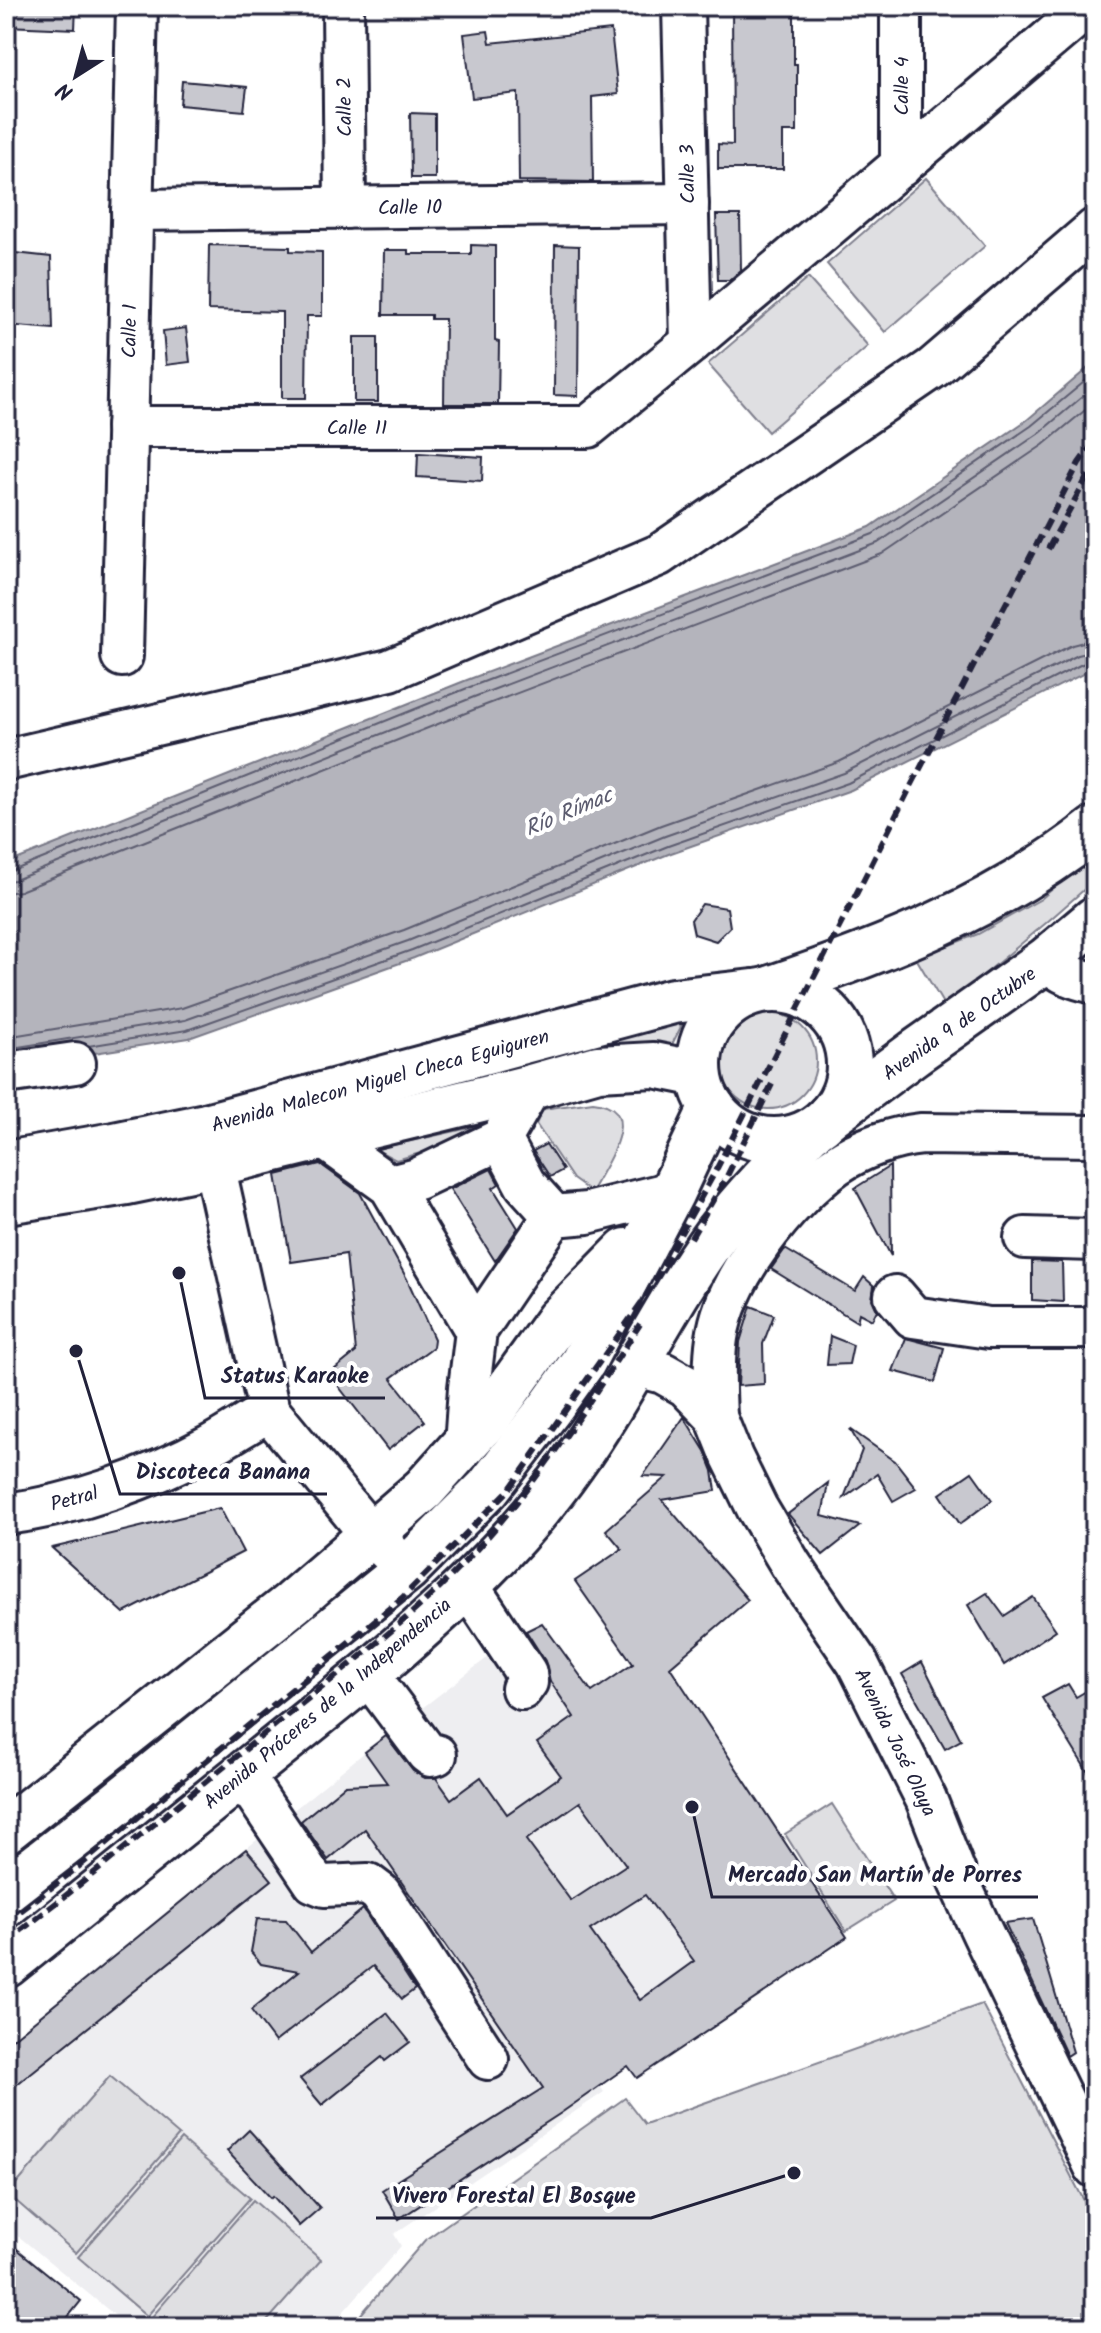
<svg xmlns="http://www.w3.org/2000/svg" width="1101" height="2333" viewBox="0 0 1101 2333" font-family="Kalam,sans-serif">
<rect width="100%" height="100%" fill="#fff"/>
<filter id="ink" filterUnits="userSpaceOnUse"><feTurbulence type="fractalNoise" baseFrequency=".0125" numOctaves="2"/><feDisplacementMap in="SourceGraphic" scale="16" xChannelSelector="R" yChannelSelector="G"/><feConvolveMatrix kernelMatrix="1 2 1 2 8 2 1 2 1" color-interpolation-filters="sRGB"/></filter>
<g filter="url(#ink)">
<!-- built -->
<polygon fill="#eeeef1" points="542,1623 790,1975 637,2078 622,2058 595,2078 604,2092 394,2234 401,2246 330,2327 129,2327 6,2226 6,2044 365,1752 513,1638"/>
<!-- green -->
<g fill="#dfdfe2" stroke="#80808e" stroke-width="2">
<polygon points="926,178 985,246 885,332 827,264"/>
<polygon points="808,278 868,346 768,432 708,364"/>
<polygon points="1095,852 1095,880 1046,923 945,1007 916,958 978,934 1041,899"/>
<circle cx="768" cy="1061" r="48"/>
<polygon points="687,1015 666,1056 386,1106 383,1094"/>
<path d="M593 1102C648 1107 604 1167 591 1192L573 1179 536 1124 543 1109Z"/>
<polygon points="478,1126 452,1144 396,1160 375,1149"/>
<polygon points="336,1589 341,1599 6,1872 6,1854"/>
<polygon points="832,1804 894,1901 846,1931 785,1834"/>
<polygon points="982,2004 1095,2222 1095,2327 350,2327 425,2240 625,2098 645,2124"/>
<polygon points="110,2076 179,2135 76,2253 8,2194"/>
<polygon points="181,2139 250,2198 147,2316 78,2257"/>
<polygon points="253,2200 321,2260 262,2327 160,2327 150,2319"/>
</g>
<!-- water -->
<polygon fill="#b4b4bc" stroke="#7a7a88" stroke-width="2" points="1095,362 1095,668 851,790 671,853 414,958 189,1038 6,1067 6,864 467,680 870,527 1027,420"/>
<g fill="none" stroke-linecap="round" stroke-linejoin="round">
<!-- shore -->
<g stroke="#5c5c6f" stroke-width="2">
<polyline points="6,871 12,871 470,687 873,534 1031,426 1095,373"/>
<polyline points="6,881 15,880 474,697 878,543 1038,434 1095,386"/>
<polyline points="6,893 20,891 478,708 882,554 1043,445 1095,402"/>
<polyline points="6,1037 182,1008 404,930 661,825 839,762 1072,645 1095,639"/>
<polyline points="88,1046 187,1030 412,950 668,846 848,783 1082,664 1095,661"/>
<polyline points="6,1049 185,1020 408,941 665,836 844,773 1078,655 1095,651"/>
</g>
</g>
<!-- building -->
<g fill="#c8c8cf" stroke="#22223b" stroke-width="2" fill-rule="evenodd">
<polygon points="6,6 76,6 75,29 6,26"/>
<polygon points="732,6 794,6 794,64 797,64 797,132 783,132 783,169 718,169 718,144 733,145"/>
<polygon points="611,30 618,94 592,97 593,182 519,181 518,93 472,98 464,34 488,31 490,43"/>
<polygon points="182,81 247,87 244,111 180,105"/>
<polygon points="410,113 435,114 435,178 411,178"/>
<polygon points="716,215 740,215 741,270 730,280 718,280"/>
<polygon points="209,245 290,247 290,251 322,252 322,316 307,316 306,398 282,398 282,312 208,310"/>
<polygon points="471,245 495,246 495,341 499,342 498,404 444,404 445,319 431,319 431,315 383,315 384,250 408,250 408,254 471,254"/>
<polygon points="555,245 579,246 578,396 554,395"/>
<polygon points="6,252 51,257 53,329 6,325"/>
<polygon points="186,328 190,362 166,365 163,331"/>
<rect x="354" y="337" width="24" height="65"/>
<polygon points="418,453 483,457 482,481 417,477"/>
<polygon points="702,904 727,908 730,927 716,941 694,934 691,920"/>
<polygon points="546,1144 563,1170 550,1177 533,1151"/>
<polygon points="320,1164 360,1193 407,1279 434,1339 433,1347 391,1378 425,1421 388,1450 329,1374 356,1352 346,1254 291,1262 276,1175"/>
<polygon points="890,1166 891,1256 855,1188"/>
<polygon points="491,1169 499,1184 493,1188 518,1228 495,1261 450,1189"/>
<polygon points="785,1249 855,1291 864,1277 874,1286 872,1299 877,1310 872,1320 859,1313 857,1322 771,1269"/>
<polygon points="1032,1261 1062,1262 1063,1302 1032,1300"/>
<polygon points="751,1306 774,1315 763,1344 764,1384 738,1386 740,1342"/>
<polygon points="830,1336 853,1345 849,1364 827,1365"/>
<polygon points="906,1338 944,1348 935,1382 893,1371"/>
<path d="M684 1417 705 1451 713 1471 716 1491 662 1500 748 1600 670 1667 847 1937 637 2078 628 2066 561 2113 399 2219 382 2190 543 2088 365 1829 328 1860 301 1821 345 1785 387 1783 365 1752 386 1736 413 1771 425 1778H436L451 1799 481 1777 507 1814 561 1776 537 1743 574 1717 550 1681 545 1661 526 1631 542 1623 592 1692 633 1664 575 1581 622 1549 606 1530 667 1477 643 1476ZM580 1802 626 1865 571 1901 526 1840ZM645 1895 694 1961 640 2000 590 1930Z"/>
<polygon points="850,1429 895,1461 916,1488 893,1501 877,1474 844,1498 862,1450"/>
<polygon points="972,1472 992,1500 960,1524 940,1494"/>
<polygon points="828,1483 822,1516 860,1526 823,1555 788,1514"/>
<polygon points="220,1508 243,1552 124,1613 52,1548"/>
<polygon points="987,1593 1004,1616 1033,1597 1056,1630 1004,1665 968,1605"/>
<polygon points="922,1662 961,1740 945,1749 902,1674"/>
<polygon points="1068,1684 1076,1697 1095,1686 1095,1784 1042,1698"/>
<polygon points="246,1849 272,1880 6,2093 6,2044"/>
<polygon points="363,1909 415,1989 402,1999 373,1966 275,2042 251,2010 299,1971 261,1964 251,1952 257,1919 286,1920 311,1952"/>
<polygon points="1033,1919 1073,2052 1067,2056 1005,1923"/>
<polygon points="387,2013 410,2042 385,2061 382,2057 322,2105 300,2079"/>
<polygon points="249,2130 320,2208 299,2226 273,2196 271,2198 227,2151"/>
<polygon points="6,2240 81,2301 60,2327 6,2327"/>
</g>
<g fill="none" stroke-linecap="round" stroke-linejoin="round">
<!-- minor casing -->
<g stroke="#22223b" stroke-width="46">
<g id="minor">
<polyline points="343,6 345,208"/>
<polyline points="683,6 691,343"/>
<polyline points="901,6 901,166"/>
<polyline points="132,210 688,204"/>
<polyline points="127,427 588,427 691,343 1089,6"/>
<polyline points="122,656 137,6"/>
<polyline points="6,760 390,670 659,555 933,368 1095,229"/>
<path d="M1046 960C1061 974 1076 979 1095 983"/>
<polyline points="6,1073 75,1063"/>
<polyline points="322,1137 390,1186 476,1331"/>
<polyline points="501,1139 525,1184 554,1216"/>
<polyline points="214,1164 269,1411 371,1535 407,1569"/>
<polyline points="390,1186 417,1179 501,1139 531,1087"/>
<polyline points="1025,1238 1095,1240"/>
<polyline points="895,1296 913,1317 989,1328 1095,1328"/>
<polyline points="636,1366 663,1373 686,1386 716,1417 732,1457 757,1508 791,1565 857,1662 926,1799 958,1880 983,1934 1095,2167"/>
<path d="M716 1417C715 1391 713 1364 717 1338 725 1278 788 1199 836 1165 861 1148 893 1137 922 1134L1095 1136"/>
<polyline points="465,1446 469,1388 476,1331 554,1216 587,1213 672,1192"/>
<path d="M6 1514C76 1505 149 1479 210 1446 230 1435 249 1422 269 1411"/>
<polyline points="467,1584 526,1673 527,1682 522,1689"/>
<polyline points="368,1674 427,1753 431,1756 436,1755"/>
<polyline points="243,1776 314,1882 324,1886 368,1884 380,1893 488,2059"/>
</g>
</g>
<!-- major casing -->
<g stroke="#22223b" stroke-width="50">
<g id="major">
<path d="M769 989C885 950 998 906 1095 829"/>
<circle cx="774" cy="1065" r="75"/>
<polyline points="829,1116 914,1053 1046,960 1095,919"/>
<polyline points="6,1164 114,1145 206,1126 673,1001 753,992"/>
<polyline points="6,1201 127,1182 214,1164 531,1087 598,1068 654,1065 699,1074"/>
<polyline points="6,1830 292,1603 424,1489 487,1419 558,1320 626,1251"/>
<polyline points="6,1890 114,1806 407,1569 488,1488 550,1408 583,1362 672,1192 712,1107"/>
<path d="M6 1965 368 1674C442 1611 516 1545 572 1465 625 1391 664 1306 717 1233 745 1196 774 1167 807 1134"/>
</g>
</g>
<!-- minor -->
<use href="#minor" stroke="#fff" stroke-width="40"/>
<!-- major -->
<use href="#major" stroke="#fff" stroke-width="44"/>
<!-- rail -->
<g stroke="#22223b" stroke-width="6" stroke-dasharray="12 6" stroke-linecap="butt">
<polyline points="1048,549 1095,463"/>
<polyline points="691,1238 727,1176 773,1082"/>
<polyline points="6,1922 77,1868 403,1597 509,1490 644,1299 715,1172 908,792 1079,463 1095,441"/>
<path d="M6 1942C99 1871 189 1795 280 1721 339 1673 402 1626 455 1572 528 1498 584 1410 640 1324"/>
</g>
</g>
</g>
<g text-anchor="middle" stroke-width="8" stroke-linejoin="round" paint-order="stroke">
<!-- street labels -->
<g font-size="20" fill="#22223b" stroke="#fff">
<text transform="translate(901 86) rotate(-90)" y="7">Calle 4</text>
<text transform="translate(344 107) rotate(-91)" y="7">Calle 2</text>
<text transform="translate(687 174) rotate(-91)" y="7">Calle 3</text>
<text transform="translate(410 207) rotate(-1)" y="7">Calle 10</text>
<text transform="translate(129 331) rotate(-89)" y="7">Calle 1</text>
<text x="357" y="434">Calle 11</text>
<text transform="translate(959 1023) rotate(-35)" y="7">Avenida 9 de Octubre</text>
<text transform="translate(380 1080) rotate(-15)" y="7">Avenida Malecon Miguel Checa Eguiguren</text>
<text transform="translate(74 1498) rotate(-15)" y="7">Petral</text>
<text transform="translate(327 1703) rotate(-40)" y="7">Avenida Próceres de la Independencia</text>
<text transform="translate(896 1742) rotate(64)" y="7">Avenida José Olaya</text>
</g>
<!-- water labels -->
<g font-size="22" font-style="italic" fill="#5c5c6f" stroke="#fff">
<text transform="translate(568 811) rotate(-23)" y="8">Río Rímac</text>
</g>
</g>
<!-- callouts -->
<path fill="none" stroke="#22223b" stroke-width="3" d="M179 1273L205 1398H385M76 1351L120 1494H327M692 1807L712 1897H1038M794 2173L651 2218H376"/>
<g fill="#22223b" stroke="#fff" stroke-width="3">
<circle cx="179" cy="1273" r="8"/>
<circle cx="76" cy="1351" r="8"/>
<circle cx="692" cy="1807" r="8"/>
<circle cx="794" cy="2173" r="8"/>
</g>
<g font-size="22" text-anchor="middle" font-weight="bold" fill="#22223b" stroke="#fff" stroke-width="8" stroke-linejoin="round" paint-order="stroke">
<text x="295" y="1383">Status Karaoke</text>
<text x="223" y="1479">Discoteca Banana</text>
<text x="875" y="1882">Mercado San Martín de Porres</text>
<text x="514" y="2203">Vivero Forestal El Bosque</text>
</g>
<!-- margin -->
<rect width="1101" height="2333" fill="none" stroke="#fff" stroke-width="32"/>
<rect x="16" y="16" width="1069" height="2301" fill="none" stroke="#22223b" stroke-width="3" filter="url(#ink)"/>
<!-- north arrow -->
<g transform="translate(76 76) rotate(216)" stroke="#ffffff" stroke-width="6" paint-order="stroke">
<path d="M0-6L14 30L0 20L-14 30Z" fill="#22223b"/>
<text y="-12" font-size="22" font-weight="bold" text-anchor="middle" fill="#22223b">N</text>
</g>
</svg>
